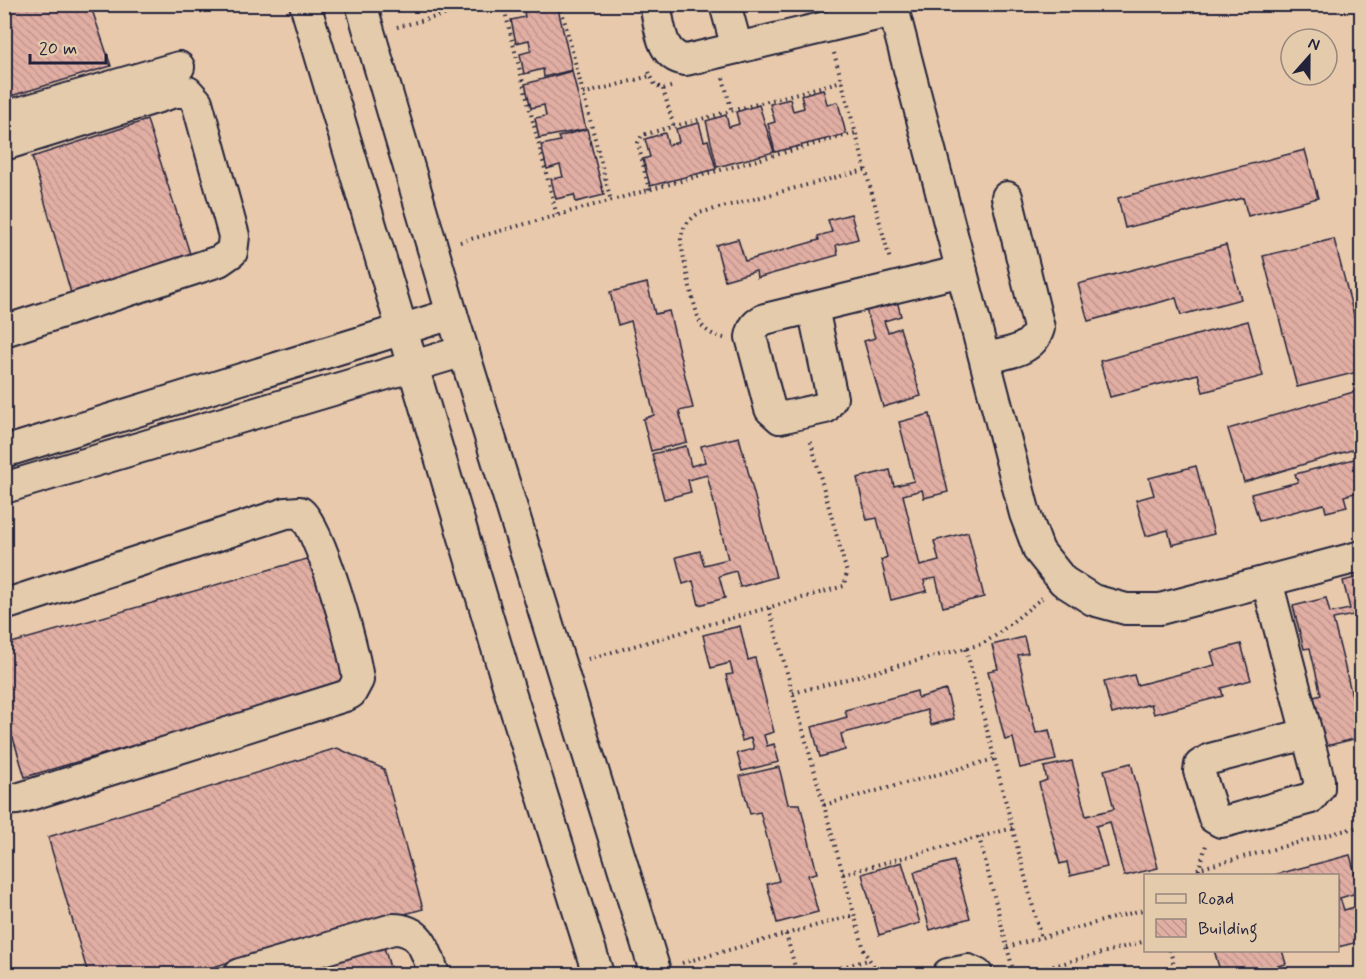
<svg xmlns="http://www.w3.org/2000/svg" width="1366" height="979" viewBox="0 0 1366 979" font-family="Mynerve,sans-serif">
<defs>
<pattern id="building-back-hatch" width="6" height="6" patternUnits="userSpaceOnUse" patternTransform="scale(1.5)"><rect width="6" height="6" fill="#e1aea3"/><path d="M-1 5l2 2M0 0l6 6M5-1l2 2" fill="none" stroke="#c1958d"/></pattern>
</defs>
<rect width="100%" height="100%" fill="#e8c9ac"/>
<filter id="ink" filterUnits="userSpaceOnUse"><feTurbulence type="fractalNoise" baseFrequency=".0167" numOctaves="2"/><feDisplacementMap in="SourceGraphic" scale="12" xChannelSelector="R" yChannelSelector="G"/><feConvolveMatrix kernelMatrix="1 2 1 2 8 2 1 2 1" color-interpolation-filters="sRGB"/></filter>
<g filter="url(#ink)">
<!-- building -->
<g fill="url(#building-back-hatch)" stroke="#22223b" stroke-width="1.5">
<polygon points="4,4 90,4 111,66 4,98"/>
<polygon points="531,4 557,4 572,70 544,77 543,69 524,74 520,54 531,51 529,40 516,43 511,20 525,17 523,6"/>
<polygon points="572,71 586,129 539,138 535,118 546,116 544,105 531,108 525,84"/>
<polygon points="823,89 827,104 838,102 846,134 775,152 768,124 775,122 770,104 790,99 793,111 804,108 801,95"/>
<polygon points="759,105 774,152 717,167 706,121 726,115 729,127 739,124 736,112"/>
<polygon points="147,120 192,260 71,293 32,157"/>
<polygon points="699,123 704,141 708,140 716,169 650,186 643,159 650,157 645,139 665,133 668,145 679,142 676,129"/>
<polygon points="587,129 604,195 576,202 574,195 556,199 551,179 563,177 560,165 547,169 541,145 560,141 558,137"/>
<polygon points="1305,150 1318,198 1248,216 1243,198 1125,228 1118,198"/>
<polygon points="851,214 858,239 836,245 838,255 757,278 756,271 725,280 716,245 738,239 745,261 819,240 818,236 832,232 828,220"/>
<polygon points="1334,239 1362,346 1362,371 1297,387 1263,256"/>
<polygon points="1226,245 1241,299 1181,315 1176,298 1088,321 1078,284"/>
<polygon points="647,283 655,314 669,311 693,408 679,411 687,442 651,451 643,419 654,415 631,321 618,325 610,292"/>
<polygon points="895,293 901,316 884,321 888,332 900,328 921,396 883,407 864,341 875,338 864,303"/>
<polygon points="1248,321 1263,376 1203,392 1198,374 1110,397 1100,361"/>
<polygon points="1360,390 1362,447 1244,482 1228,429"/>
<polygon points="930,414 948,492 924,498 922,490 903,495 920,566 939,561 934,541 968,532 984,597 943,607 936,578 924,580 927,591 891,600 881,560 887,557 877,518 867,520 857,478 890,470 894,486 914,481 899,422"/>
<polygon points="739,437 776,577 740,587 736,571 719,576 725,598 699,605 693,581 683,584 676,557 700,551 704,565 728,559 707,475 688,480 691,492 664,499 652,454 686,446 691,466 705,462 701,446"/>
<polygon points="1362,457 1362,491 1344,496 1347,507 1326,512 1324,504 1259,521 1251,494 1298,482 1295,474"/>
<polygon points="1196,466 1214,534 1172,545 1168,530 1146,536 1136,500 1154,495 1149,478"/>
<polygon points="314,557 350,682 25,777 13,738 4,731 4,645"/>
<polygon points="1362,576 1362,626 1358,614 1333,619 1355,708 1362,707 1362,737 1326,746 1314,697 1321,695 1310,648 1304,649 1293,606 1326,598 1330,613 1350,609 1343,581"/>
<polygon points="740,626 748,660 755,658 774,732 764,735 767,746 774,744 779,762 742,771 737,753 754,749 751,738 742,741 726,675 733,674 730,663 711,668 703,635"/>
<polygon points="1024,637 1028,653 1018,655 1036,733 1049,730 1056,760 1020,768 1013,738 1005,740 988,671 998,669 992,645"/>
<polygon points="1241,644 1251,680 1221,688 1223,696 1154,714 1151,704 1112,714 1104,682 1134,675 1137,685 1215,665 1211,652"/>
<polygon points="946,690 954,719 931,725 927,710 841,734 845,750 820,757 812,727 847,717 845,710 917,691 918,698"/>
<polygon points="337,748 384,769 423,909 226,963 192,974 88,974 48,837"/>
<polygon points="1072,761 1086,816 1114,809 1104,770 1131,763 1158,868 1124,876 1110,822 1096,826 1107,867 1070,876 1067,862 1060,864 1039,783 1047,780 1044,767"/>
<polygon points="779,767 788,804 800,804 817,873 808,875 818,912 777,923 767,884 779,881 760,812 750,814 740,776"/>
<polygon points="1350,855 1360,892 1340,898 1344,910 1362,905 1362,941 1338,947 1338,876 1270,876"/>
<polygon points="954,861 970,918 930,930 914,872"/>
<polygon points="902,862 920,923 879,935 862,874"/>
<polygon points="381,937 392,974 254,974"/>
<polygon points="1214,950 1282,950 1286,964 1245,974 1221,974"/>
</g>
<g fill="none" stroke-linecap="round" stroke-linejoin="round">
<!-- minor casing -->
<g stroke="#22223b" stroke-width="34">
<g id="minor">
<polyline points="305,4 510,692 598,974"/>
<polyline points="361,4 452,314 656,974"/>
<path d="M655 4C660 26 660 57 686 60L894 11"/>
<polyline points="725,4 737,48"/>
<polyline points="892,4 1025,514 1039,551 1063,581 1093,600 1126,609 1160,609 1362,556"/>
<polyline points="4,117 179,67"/>
<polyline points="4,145 175,92 188,92 197,102 234,236 232,252 219,261 4,331"/>
<path d="M813 308 832 398 825 408 780 418 770 409 751 337C753 327 756 323 765 319L962 271"/>
<path d="M985 358C1007 353 1032 352 1039 328L1007 197"/>
<polyline points="4,452 452,314"/>
<polyline points="4,488 464,351"/>
<polyline points="1267,581 1319,780 1319,788 1311,798 1227,821 1221,822 1214,818 1199,771 1200,765 1210,759 1306,734"/>
<path d="M4 605 286 513 300 512C321 528 355 651 358 680L351 693 345 696 17 799 4 800"/>
<path d="M240 974 393 929C422 929 426 952 434 974"/>
<polyline points="948,974 968,970 977,974"/>
</g>
</g>
<!-- path -->
<g stroke="#22223b" stroke-width="4" stroke-dasharray="1.5 4.5" stroke-linecap="butt">
<polyline points="503,4 557,216"/>
<polyline points="560,4 611,201"/>
<polyline points="397,27 486,4"/>
<polyline points="834,53 890,260"/>
<polyline points="649,72 655,85 663,89 674,86"/>
<polyline points="723,78 732,112"/>
<polyline points="663,89 674,127"/>
<polyline points="583,94 650,76"/>
<polyline points="649,190 638,143 642,135 842,81"/>
<polyline points="460,242 855,133"/>
<path d="M724 338C715 336 706 332 701 324 696 317 680 247 681 238 682 227 690 219 699 213L865 170"/>
<polyline points="769,608 865,953 875,968 885,974"/>
<polyline points="966,649 1041,938"/>
<polyline points="588,659 844,586 847,573 810,439"/>
<polyline points="793,693 982,644 995,636 1042,598"/>
<polyline points="824,805 995,759"/>
<polyline points="979,837 1014,974"/>
<polyline points="1197,869 1362,826"/>
<polyline points="843,874 1013,828"/>
<polyline points="1197,876 1206,845"/>
<polyline points="786,934 797,974"/>
<polyline points="1007,947 1146,909"/>
<polyline points="1170,950 1176,974"/>
<polyline points="682,963 854,915"/>
<polyline points="818,974 868,960"/>
<polyline points="1024,974 1146,941"/>
</g>
<!-- minor -->
<use href="#minor" stroke="#e3cbab" stroke-width="30"/>
</g>
</g>
<!-- margin -->
<rect width="1366" height="979" fill="none" stroke="#e3cbab" stroke-width="24"/>
<rect x="12" y="12" width="1342" height="955" fill="none" stroke="#22223b" stroke-width="2" filter="url(#ink)"/>
<!-- legend -->
<rect x="1144" y="874" width="195" height="78" fill="#e3cbab" stroke="#96877e" stroke-width="1.5"/>
<rect x="1156" y="894" width="30" height="9" fill="#e3cbab" stroke="#96877e" stroke-width="1.5"/>
<text x="1198" y="904" font-size="18" fill="#22223b">Road</text>
<rect x="1156" y="919" width="30" height="18" fill="url(#building-back-hatch)" stroke="#96877e" stroke-width="1.5"/>
<text x="1198" y="934" font-size="18" fill="#22223b">Building</text>
<!-- north arrow -->
<g transform="translate(1309 57) rotate(21)"><circle r="28" fill="#e3cbab" stroke="#96877e" stroke-width="1.5"/>
<path d="M0-4.5L10 22L0 15L-10 22Z" fill="#22223b"/>
<text y="-9" font-size="16" font-weight="bold" text-anchor="middle" fill="#22223b">N</text>
</g>
<!-- scale -->
<path d="M30 54v9h76v-9" fill="none" stroke="#22223b" stroke-width="3"/>
<text x="39" y="54" font-size="18" fill="#22223b" stroke="#e3cbab" stroke-width="4.5" paint-order="stroke">20 m</text>
</svg>
